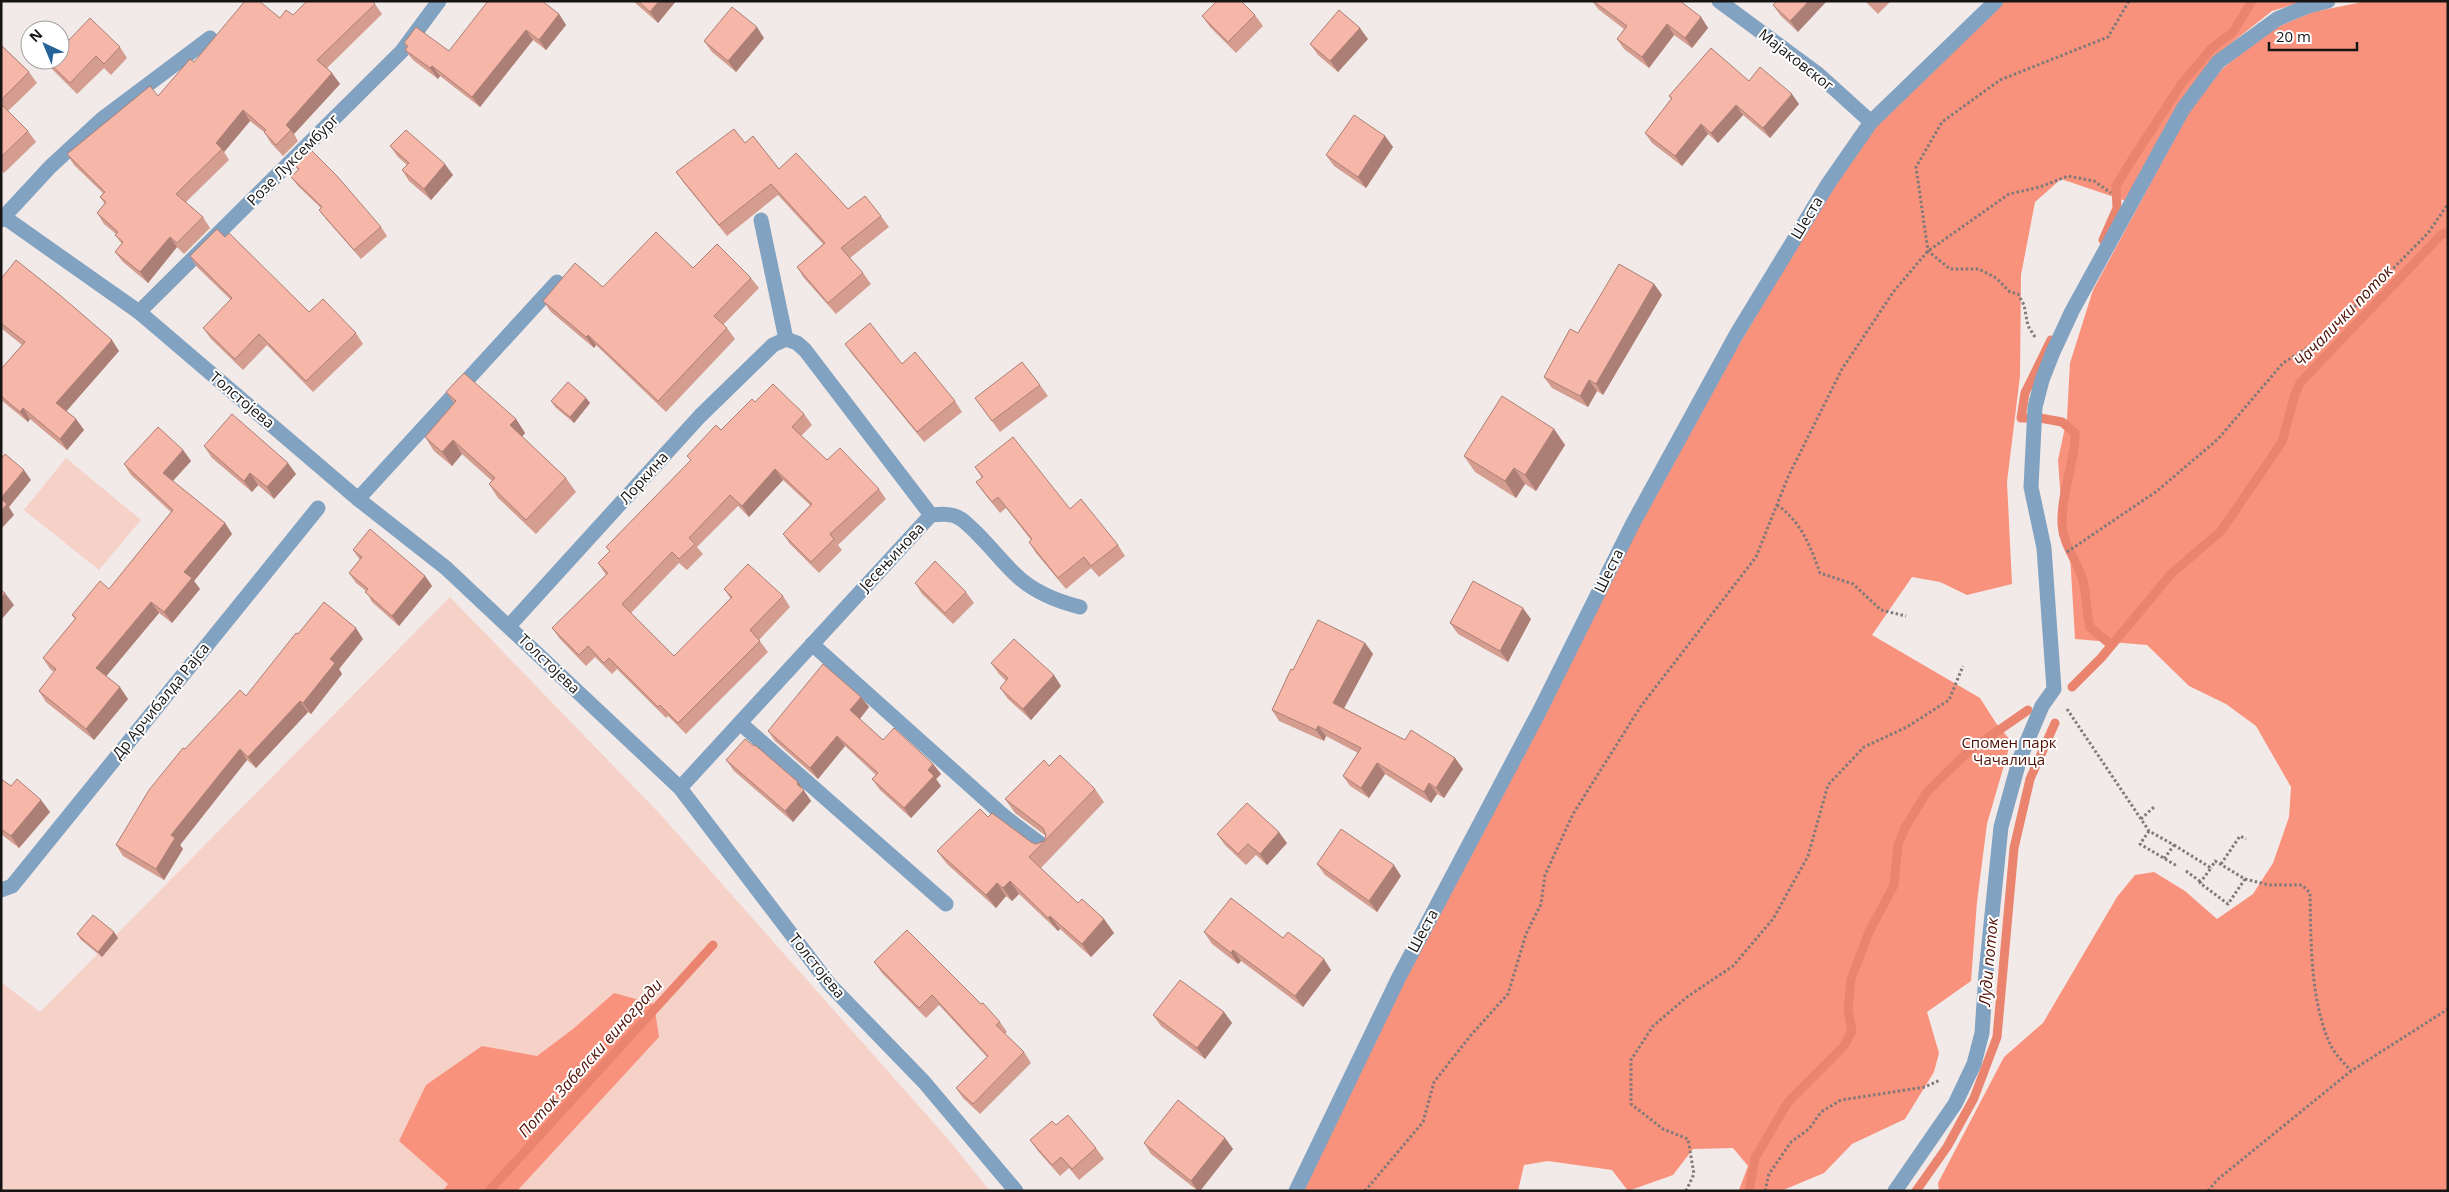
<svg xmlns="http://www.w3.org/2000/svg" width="2449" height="1192" viewBox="0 0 2449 1192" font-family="'Open Sans',sans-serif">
<rect width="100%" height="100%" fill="#f2eae8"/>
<!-- green -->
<g fill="#f6d1c8">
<polygon points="66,458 141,520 99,570 24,510"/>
<polygon points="450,597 660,814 948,1139 990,1191 1,1191 1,982 40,1012"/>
</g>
<!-- forest -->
<g fill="#f9927c">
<polygon points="1996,1 2305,1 2272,11 2234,41 2176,107 2126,201 2061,179 2035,202 2021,275 2020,376 2007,482 2012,584 1967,595 1940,582 1912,577 1872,635 1980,698 1996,723 2011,741 1987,824 1977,902 1971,981 1927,1012 1939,1053 1934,1072 1905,1119 1852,1144 1824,1173 1781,1191 1739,1190 1748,1166 1733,1148 1693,1149 1673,1175 1628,1191 1612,1170 1548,1161 1524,1165 1518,1191 1296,1191 1632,525 1871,122"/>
<polygon points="2367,1 2448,1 2448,1191 1939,1191 1938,1183 2004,1057 2043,1023 2117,897 2135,875 2154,872 2185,891 2217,919 2253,894 2273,863 2289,817 2291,787 2256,726 2226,704 2189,686 2147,645 2075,639 2070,554 2061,502 2058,460 2067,418 2070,363 2093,290 2189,112 2222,69 2270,30 2313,12"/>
<polygon points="614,993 654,1004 659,1037 517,1191 443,1191 448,1184 399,1141 426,1085 482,1046 537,1056 573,1029"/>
</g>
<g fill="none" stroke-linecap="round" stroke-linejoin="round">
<!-- stream -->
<g stroke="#ea846e" stroke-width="9">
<polyline points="2103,240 2117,208 2116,186 2130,163 2182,83 2212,48 2233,32 2252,1"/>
<polyline points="2027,418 2021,418 2025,393 2051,340"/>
<path d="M2040 418 2062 422 2075 433C2075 464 2061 492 2062 524 2063 546 2078 561 2083 581 2087 596 2086 612 2090 627L2111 645"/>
<polyline points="2072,687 2101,658 2171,574 2221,531 2282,442 2295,394 2300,383 2441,235 2448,232"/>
<polyline points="489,1191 713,945"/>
<polyline points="1749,1191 1755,1158 1788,1102 1844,1046 1852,1031 1848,1010 1851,979 1869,932 1894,885 1898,844 1906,826 1927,792 1945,774 1969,751 2028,710"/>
<polyline points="1916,1191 1947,1147 1974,1098 1997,1037 2014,848 2030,779 2055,723"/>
</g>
<!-- path -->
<g stroke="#7f7a79" stroke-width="3" stroke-dasharray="2.5 2.5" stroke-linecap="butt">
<polyline points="2035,337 2028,326 2024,305 2018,294 2010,292 1996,278 1979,269 1950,269 1928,251 1916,167 1942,122 2000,80 2108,37 2129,1"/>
<path d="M1777 505C1800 520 1811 547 1820 573L1853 584 1881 610 1906 616"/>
<polyline points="2067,552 2157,491 2218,439 2283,363 2320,340 2376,286 2428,233 2448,204"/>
<polyline points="2067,709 2149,831 2174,845 2164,859"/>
<polyline points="2141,819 2154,807"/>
<polyline points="2149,831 2140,844 2177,866"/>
<polyline points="2174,845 2211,868 2200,883 2228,904 2245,879 2215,861 2211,868"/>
<polyline points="2221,864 2240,836 2246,839"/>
<polyline points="2186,871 2201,882"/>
<path d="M2245 879 2269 885H2302L2310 893C2311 940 2310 1000 2330 1044 2334 1053 2344 1063 2351 1071"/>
<polyline points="1365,1191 1423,1122 1434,1082 1471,1035 1508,994 1526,934 1541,904 1545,875 1573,814 1641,706 1756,557 1788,477 1842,369 1894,291 1928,251 2009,194 2040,187 2068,176 2094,181 2111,193"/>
<polyline points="1686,1191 1694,1174 1688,1139 1663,1129 1631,1104 1631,1060 1653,1026 1687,997 1733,966 1773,919 1808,856 1828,785 1864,747 1907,727 1949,700 1963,666"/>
<polyline points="1765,1191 1769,1174 1791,1142 1809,1129 1821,1112 1841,1100 1925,1087 1940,1080"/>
<polyline points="2208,1191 2217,1180 2351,1071 2448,1009"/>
</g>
<!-- minor -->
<g stroke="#82a2c1" stroke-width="15">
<polyline points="1719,1 1818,74 1871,122"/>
<polyline points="4,217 139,312 358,499 446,568 680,788 830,985 924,1082 1016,1191"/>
<polyline points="1,220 50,167 102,119 210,38"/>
<polyline points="761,220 786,339"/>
<polyline points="139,312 402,51 439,1"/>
<polyline points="358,499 557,282"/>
<polyline points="509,626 700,416 773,345 786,339 797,343 805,350 931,515"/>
<polyline points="812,644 1005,817 1046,848"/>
<polyline points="740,723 946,904"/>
<path d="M680 788 931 515C941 514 952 513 961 519 981 534 997 557 1015 574 1033 592 1056 601 1080 607"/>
<polyline points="1,890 12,886 318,508"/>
<polyline points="1296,1191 1399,977 1539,712 1632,525 1736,335 1828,184 1871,122 1996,1"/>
<polyline points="1895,1191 1955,1104 1974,1064 1982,1033 1986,973 2001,827 2020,758 2042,706 2054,689 2044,548 2031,487 2035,407 2042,380 2053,352 2072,311 2183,109 2218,62 2277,19 2308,6 2328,1"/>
</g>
</g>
<!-- wall -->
<g fill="#d49d90">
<polygon points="633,1 676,1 658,23"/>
<polygon points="1592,1 1701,17 1708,28 1692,48 1674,35 1649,68 1624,49 1617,39 1624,29 1598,9"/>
<polygon points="1777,1 1798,32 1781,16 1773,5"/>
<polygon points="1865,1 1891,1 1878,14"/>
<polygon points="544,3 559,14 566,25 546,50 533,40 480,107 440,76 438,79 413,60 405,50 407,48 404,43 449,51"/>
<polygon points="375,4 382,14 327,68 340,84 294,134 298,141 283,156 271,143 264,132 250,121 224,152 229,160 186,202 203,217 210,228 184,254 177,247 148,283 123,262 115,252 122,244 115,235 116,234 104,224 97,213 105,204 100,197 103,193 74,165 67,154 158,96 194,62 280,18 293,15"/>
<polygon points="1255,15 1263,26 1236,53 1210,27 1202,16"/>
<polygon points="764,38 736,72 712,52 704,41"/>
<polygon points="1368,39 1338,72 1318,55 1310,44"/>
<polygon points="69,40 120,47 127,58 111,75 104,68 77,94 48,65 44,60 60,60"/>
<polygon points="1,45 29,72 37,83 8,111 28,131 36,142 4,173 1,170"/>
<polygon points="1749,81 1799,104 1770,138 1743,115 1718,143 1708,134 1682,166 1652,143 1645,133 1671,99 1669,96"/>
<polygon points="1385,136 1393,147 1366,188 1334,166 1326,155"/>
<polygon points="745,143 779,169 848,209 881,216 889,227 850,258 863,273 871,284 836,314 804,278 797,267 823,244 778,195 727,236 684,183 676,172"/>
<polygon points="390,146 453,175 431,200 409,181 402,170 407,165 398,157"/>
<polygon points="290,160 381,227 387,236 361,259 326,219 319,210 321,208 298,186 291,177 298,170"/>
<polygon points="190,256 356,333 363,344 313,392 267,345 243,370 211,339 203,328 231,300 197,267"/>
<polygon points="693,268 751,278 759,288 723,325 727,328 735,339 666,412 596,345 594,348 551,312 543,301 603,287"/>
<polygon points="1,279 119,351 66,411 76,419 84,430 67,450 30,419 28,422 1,400 1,369 22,345 1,328"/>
<polygon points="1654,284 1662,295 1603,395 1597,391 1588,407 1552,388 1544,377 1578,333"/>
<polygon points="845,344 902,364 955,401 962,412 924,442 852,354"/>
<polygon points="1040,385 1048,396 1000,432 975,398"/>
<polygon points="446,392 516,419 525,433 522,437 566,478 576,492 536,534 498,498 489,484 492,481 462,454 452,466 434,451 425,437 454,403"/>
<polygon points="586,398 590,403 574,423 555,407 551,401"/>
<polygon points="755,402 804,414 812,425 801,436 827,460 879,489 886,499 838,545 842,550 819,573 790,544 783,534 810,505 783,480 749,517 738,506 697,547 703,554 687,570 679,563 631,613 674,656 731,599 724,589 783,596 790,607 759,640 768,652 686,734 668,716 666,718 617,669 612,674 595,657 586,666 560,639 552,628 606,575 598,563 610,552 606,547 691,461 687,456 721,430"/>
<polygon points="1554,429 1565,445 1536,491 1525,484 1516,498 1475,472 1464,456"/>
<polygon points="204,446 296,474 274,499 258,485 252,492 212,458"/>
<polygon points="183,450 191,461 173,481 225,523 232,534 194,581 200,589 172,623 159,613 106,676 128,699 94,740 46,702 39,691 54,672 50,669 43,658 75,619 72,615 109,589 171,512 131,475 124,464"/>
<polygon points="975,467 1070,509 1118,545 1125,556 1099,577 1091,568 1066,589 1036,553 1029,542 1031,540 1006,508 1000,513 984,493 976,482 982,478"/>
<polygon points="353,550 425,576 432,586 399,626 372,602 366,591 356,583 349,573 360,560"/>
<polygon points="915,583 966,592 974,603 953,624 922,594"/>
<polygon points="1531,619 1508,662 1458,634 1450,623"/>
<polygon points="298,634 363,639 339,669 342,674 311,714 308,712 256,768 247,760 180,845 183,849 164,880 123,856 116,845 185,749 246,696"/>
<polygon points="1365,643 1373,654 1344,708 1405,740 1455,758 1463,769 1444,798 1437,794 1431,803 1385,774 1369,798 1350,786 1343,776 1358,753 1326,736 1324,741 1279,721 1272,710 1293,670"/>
<polygon points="991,663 1061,686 1031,720 1008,699 1000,688 1006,681 999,674"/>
<polygon points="861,697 869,707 860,719 883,740 933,764 941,774 936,779 941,786 911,818 880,790 872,779 876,775 845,746 818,779 775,741 768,731"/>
<polygon points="754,746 798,782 811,801 793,822 734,771 726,760"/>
<polygon points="1049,766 1095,789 1104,802 1041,868 1078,903 1104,919 1114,933 1091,957 1060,929 1058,931 1019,894 1012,901 1006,896 996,908 947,864 937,851 1031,842 1036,844 1044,841 1046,836 1015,813 1005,799"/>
<polygon points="1,779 11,786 41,800 50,812 19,848 1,834"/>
<polygon points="1217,834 1287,843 1267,865 1256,855 1246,865 1225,845"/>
<polygon points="1317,864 1401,876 1377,912 1325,875"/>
<polygon points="114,932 118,938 102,957 81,940 77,934"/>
<polygon points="1204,932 1283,938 1331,970 1303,1007 1241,961 1238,964 1212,944"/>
<polygon points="874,962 981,1004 1000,1022 1007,1032 1005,1034 1024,1052 1031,1063 980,1114 963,1098 956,1088 987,1057 939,1005 926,1018 882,973"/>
<polygon points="1224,1012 1232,1023 1205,1059 1161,1026 1153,1015"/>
<polygon points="1056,1125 1096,1148 1104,1159 1079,1180 1069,1168 1060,1176 1038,1151 1030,1140"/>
<polygon points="1225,1138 1233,1149 1200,1191 1198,1191 1151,1154 1144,1143"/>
</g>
<!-- shaded-wall -->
<g fill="#ac7f76">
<polygon points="659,1 676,1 658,23 650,12"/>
<polygon points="1809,1 1827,1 1798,32 1790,21"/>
<polygon points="559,14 566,25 546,50 539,40"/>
<polygon points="1701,17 1708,28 1692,48 1685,38"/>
<polygon points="1667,24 1674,35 1649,68 1642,57"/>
<polygon points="757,27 764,38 736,72 728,61"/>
<polygon points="1360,28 1368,39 1338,72 1330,61"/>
<polygon points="526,30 533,40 480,107 472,97"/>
<polygon points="432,66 440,76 438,79 430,68"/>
<polygon points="332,73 340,84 294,134 286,125"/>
<polygon points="1792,94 1799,104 1770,138 1763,128"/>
<polygon points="1736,105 1743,115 1718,143 1711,133"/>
<polygon points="243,110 250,121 224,152 216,143"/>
<polygon points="1701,124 1708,134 1682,166 1675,156"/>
<polygon points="1385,136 1393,147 1366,188 1358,177"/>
<polygon points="445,164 453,175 431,200 424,189"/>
<polygon points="170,237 177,247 148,283 140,272"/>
<polygon points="1654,284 1662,295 1603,395 1596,384"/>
<polygon points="588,335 596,345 594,348 586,337"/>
<polygon points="112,340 119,351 64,414 56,403"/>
<polygon points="1589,380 1597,391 1588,407 1580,396"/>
<polygon points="586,398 590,403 574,423 570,417"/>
<polygon points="23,408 30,419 28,422 20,412"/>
<polygon points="76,419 84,430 67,450 60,439"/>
<polygon points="516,419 525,433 520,439 510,425"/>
<polygon points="1554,429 1565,445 1536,491 1525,475"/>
<polygon points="453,440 462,454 452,466 442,452"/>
<polygon points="183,450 191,461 170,484 163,473"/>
<polygon points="288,463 296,474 274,499 267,487"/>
<polygon points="1514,468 1525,484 1516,498 1505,481"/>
<polygon points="775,469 783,480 749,517 742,506"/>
<polygon points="24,470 31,480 9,507 14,515 1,529 1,498"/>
<polygon points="250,473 258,485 252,492 244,481"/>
<polygon points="225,523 232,534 194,581 200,589 172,623 164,612 184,572"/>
<polygon points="425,576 432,586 399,626 392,616"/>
<polygon points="5,593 14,605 1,620 1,598"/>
<polygon points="151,602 159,613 104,679 96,668"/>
<polygon points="1523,608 1531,619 1508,662 1500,651"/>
<polygon points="356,628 363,639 339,669 342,674 311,714 303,703 330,659"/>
<polygon points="1365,643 1373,654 1341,714 1333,703"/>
<polygon points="1054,675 1061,686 1031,720 1023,709"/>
<polygon points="120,687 128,699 94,740 86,729"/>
<polygon points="861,697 869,707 858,721 850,710"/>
<polygon points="300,701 308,712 256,768 248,757"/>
<polygon points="1318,726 1326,736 1324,741 1316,730"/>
<polygon points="837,736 845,746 818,779 810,768"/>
<polygon points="240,749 247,760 180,845 183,849 164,880 156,869 171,835"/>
<polygon points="1455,758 1463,769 1444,798 1436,788"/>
<polygon points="1377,763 1385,774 1369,798 1361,788"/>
<polygon points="933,764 941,774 936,779 941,786 911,818 904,808 928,770"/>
<polygon points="798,782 811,801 793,822 785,811"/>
<polygon points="1429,783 1437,794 1431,803 1424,792"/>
<polygon points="41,800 50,812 19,848 11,836"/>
<polygon points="1279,832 1287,843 1267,865 1260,854"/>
<polygon points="1394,865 1401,876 1377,912 1369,901"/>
<polygon points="1010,881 1019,894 1012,901 1003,888"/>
<polygon points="997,883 1006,896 996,908 986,895"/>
<polygon points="1050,916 1060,929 1058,931 1048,918"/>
<polygon points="1104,919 1114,933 1091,957 1082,944"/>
<polygon points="114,932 118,938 102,957 98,952"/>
<polygon points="1233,950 1241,961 1238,964 1231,953"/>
<polygon points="1324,959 1331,970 1303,1007 1295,996"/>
<polygon points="1224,1012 1232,1023 1205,1059 1197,1048"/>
<polygon points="1225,1138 1233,1149 1200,1191 1198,1191 1191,1181"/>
</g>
<!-- building -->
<g fill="#f6b6a8" stroke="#ac7f76">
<polygon points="245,1 259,1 280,18 286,10 293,15 307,1 372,1 375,4 317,60 332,73 286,125 291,130 276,145 264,132 266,130 243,110 216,143 222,149 176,194 203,217 177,243 170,237 140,272 115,252 123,242 115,235 118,232 97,213 106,202 100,197 105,192 67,154 150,86 158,96 190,59 194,62"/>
<polygon points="488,1 542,1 559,14 539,40 526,30 472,97 432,66 430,68 405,50 408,46 404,43 416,27 449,51"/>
<polygon points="638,1 659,1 650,12"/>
<polygon points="1217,1 1241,1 1255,15 1228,42 1202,16"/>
<polygon points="1593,1 1680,1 1701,17 1685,38 1667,24 1642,57 1617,39 1627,26"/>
<polygon points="1777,1 1809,1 1790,21 1773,5"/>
<polygon points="732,7 757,27 728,61 704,41"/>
<polygon points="1339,10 1360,28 1330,61 1310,44"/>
<polygon points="90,18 120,47 104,64 96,56 70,83 46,60 60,60 60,33 61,32 69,40"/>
<polygon points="1,45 29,72 1,100"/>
<polygon points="1711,48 1749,81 1760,67 1792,94 1763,128 1736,105 1711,133 1701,124 1675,156 1645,133 1672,98 1669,96"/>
<polygon points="1,104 28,131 1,157"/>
<polygon points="1354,115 1385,136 1358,177 1326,155"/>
<polygon points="734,129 745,143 753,136 779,169 796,153 848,209 865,196 881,216 841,248 863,273 828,303 797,267 825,243 771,184 719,225 676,172"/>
<polygon points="406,130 445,164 424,189 402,170 409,163 390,146"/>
<polygon points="305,144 337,176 381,227 354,250 319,210 322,207 291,177 299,169 290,160"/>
<polygon points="217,229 225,237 229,233 309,312 323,299 356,333 306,381 259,334 235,359 203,328 232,298 190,256"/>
<polygon points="656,232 693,268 717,244 751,278 714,316 727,328 658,401 588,335 586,337 543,301 575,263 603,287"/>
<polygon points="16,260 61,296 112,340 56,403 76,419 60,439 23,408 20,412 1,396 1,369 25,342 1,323 1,279"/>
<polygon points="1619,264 1654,284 1596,384 1589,380 1580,396 1544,377 1570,329 1578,333"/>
<polygon points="870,323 902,364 915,352 955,401 917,432 845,344"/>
<polygon points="1022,362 1040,385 992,421 975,398"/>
<polygon points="464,373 516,419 510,425 566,478 526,520 489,484 495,478 453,440 442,452 425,437 456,401 446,392"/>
<polygon points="568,382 586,398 570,417 551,401"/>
<polygon points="773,384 804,414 792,427 827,460 840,448 879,489 830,534 834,539 811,562 783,534 812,504 775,469 742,506 730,495 689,538 695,544 679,559 672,552 622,604 674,656 732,597 724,589 748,564 783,596 750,630 760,641 678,723 660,705 658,707 609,658 604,663 588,646 579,655 552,628 608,573 598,563 610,551 606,547 691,460 687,456 716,425 721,430 752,399 755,402"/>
<polygon points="1502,396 1554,429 1525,475 1514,468 1505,481 1464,456"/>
<polygon points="232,414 288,463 267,487 250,473 244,481 204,446"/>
<polygon points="158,427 183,450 163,473 225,523 184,572 192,578 164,612 151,602 96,668 120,687 86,729 39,691 56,669 43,658 76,618 72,615 100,581 109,589 173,510 124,464"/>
<polygon points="1013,437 1070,509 1081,499 1118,545 1091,566 1084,557 1058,578 1029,542 1032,539 998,497 992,502 976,482 983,477 975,467"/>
<polygon points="5,454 24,470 1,498 1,459"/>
<polygon points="1,499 7,504 1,511"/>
<polygon points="370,529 425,576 392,616 365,592 368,589 349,573 362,557 353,550"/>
<polygon points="935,561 966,592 945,613 915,583"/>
<polygon points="1473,581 1523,608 1500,651 1450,623"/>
<polygon points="1,590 5,593 1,598"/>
<polygon points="324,602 356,628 330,659 335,663 303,703 300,701 248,757 240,749 171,835 175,838 156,869 116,845 149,790 183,748 185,749 240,690 246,696 296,633 298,634"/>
<polygon points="1318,620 1365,643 1333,703 1405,740 1411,730 1455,758 1436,788 1429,783 1424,792 1377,763 1361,788 1343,776 1361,748 1318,726 1316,730 1272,710 1291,669 1293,670"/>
<polygon points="1014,639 1054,675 1023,709 1000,688 1008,678 991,663"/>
<polygon points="823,664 861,697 850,710 883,740 894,728 933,764 928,770 934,776 904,808 872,779 878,773 837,736 810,768 768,731"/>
<polygon points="745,739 754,746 755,745 798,782 797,784 804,790 785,811 726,760"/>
<polygon points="1060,755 1095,789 1029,857 1078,903 1082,899 1104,919 1082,944 1050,916 1048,918 1010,881 1003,888 997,883 986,895 937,851 980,809 988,817 992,813 1031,842 1036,844 1044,841 1046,835 1043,828 1005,799 1044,760 1049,766"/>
<polygon points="1,779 11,786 17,779 41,800 11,836 1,829"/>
<polygon points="1247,803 1279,832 1260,854 1248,844 1238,854 1217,834"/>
<polygon points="1341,829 1394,865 1369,901 1317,864"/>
<polygon points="1231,898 1283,938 1288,932 1324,959 1295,996 1233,950 1231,953 1204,932"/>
<polygon points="93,915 114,932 98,952 77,934"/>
<polygon points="907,930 981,1004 983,1003 1000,1022 996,1025 1024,1052 973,1104 956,1088 988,1056 932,995 919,1008 874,962"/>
<polygon points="1180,980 1224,1012 1197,1048 1153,1015"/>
<polygon points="1178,1100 1225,1138 1191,1181 1144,1143"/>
<polygon points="1068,1115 1096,1148 1072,1169 1061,1157 1052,1165 1030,1140 1052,1121 1056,1125"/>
</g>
<g text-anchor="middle" stroke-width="4" stroke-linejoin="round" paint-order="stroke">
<!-- street labels -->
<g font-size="15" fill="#171414" stroke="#fff">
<text transform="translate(1796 60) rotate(38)" y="5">Мајаковског</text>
<text transform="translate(293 160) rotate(-45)" y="5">Розе Луксембург</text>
<text transform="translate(1807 218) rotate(-59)" y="5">Шеста</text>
<text transform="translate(242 400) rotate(40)" y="5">Толстојева</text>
<text transform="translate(644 478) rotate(-48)" y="5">Лоркина</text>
<text transform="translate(892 557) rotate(-47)" y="5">Јесењинова</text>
<text transform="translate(1609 571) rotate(-64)" y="5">Шеста</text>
<text transform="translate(549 664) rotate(44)" y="5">Толстојева</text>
<text transform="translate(161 701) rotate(-51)" y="5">Др Арчибалда Рајса</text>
<text transform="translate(1423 931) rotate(-62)" y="5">Шеста</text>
<text transform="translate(817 966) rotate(51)" y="5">Толстојева</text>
</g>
<!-- park labels -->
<g font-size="15" fill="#4e0f04" stroke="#fff">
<text x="2009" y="748">Спомен парк<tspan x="2009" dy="17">Чачалица</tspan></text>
</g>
<!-- water labels -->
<g font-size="16" font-style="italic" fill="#501105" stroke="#fff">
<text transform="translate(2343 316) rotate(-46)" y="6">Чачалички поток</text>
<text transform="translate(1988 962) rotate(-85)" y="6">Луди поток</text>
<text transform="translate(590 1058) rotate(-48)" y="6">Поток Забелски виногради</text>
</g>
</g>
<!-- border -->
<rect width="2449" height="1192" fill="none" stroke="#171414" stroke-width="5"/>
<!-- north arrow -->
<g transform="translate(45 45) rotate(316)"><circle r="24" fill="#ffffff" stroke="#a2a1a1"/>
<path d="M0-4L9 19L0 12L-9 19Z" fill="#24649a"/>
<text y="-8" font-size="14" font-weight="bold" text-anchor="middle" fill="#171414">N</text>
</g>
<!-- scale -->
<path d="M2269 42v8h88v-8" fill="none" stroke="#171414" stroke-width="2.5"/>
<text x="2276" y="42" font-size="15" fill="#171414" stroke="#ffffff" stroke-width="4" paint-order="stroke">20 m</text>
</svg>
